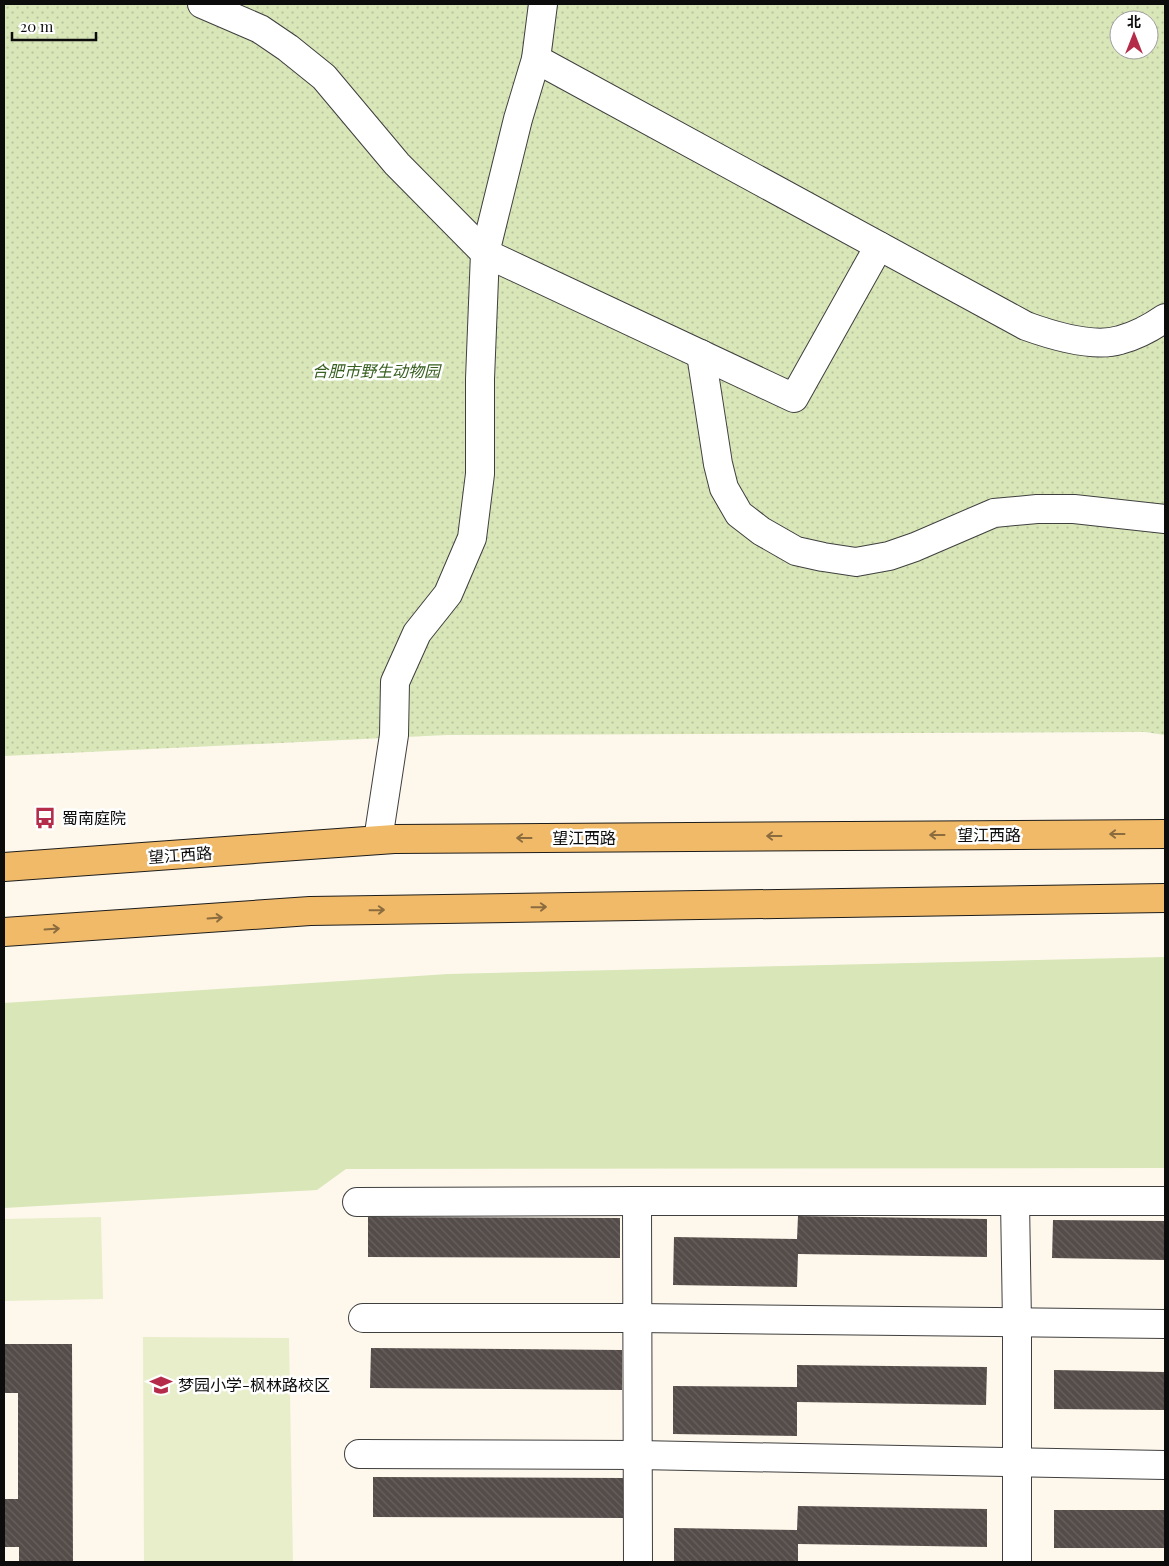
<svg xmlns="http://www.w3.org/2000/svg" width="1169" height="1566" viewBox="0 0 1169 1566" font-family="'Playfair Display','Noto Sans SC',serif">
<defs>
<pattern id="grass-dots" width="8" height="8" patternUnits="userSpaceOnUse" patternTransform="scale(1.25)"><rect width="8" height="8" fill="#d8e6b8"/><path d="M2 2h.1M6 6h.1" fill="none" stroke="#b8c49d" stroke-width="1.8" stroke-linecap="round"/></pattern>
<pattern id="building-back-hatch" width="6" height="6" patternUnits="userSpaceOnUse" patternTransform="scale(1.25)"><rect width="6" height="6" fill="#544c49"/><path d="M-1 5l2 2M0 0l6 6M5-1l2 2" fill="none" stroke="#68615f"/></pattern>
</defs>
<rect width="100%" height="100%" fill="#fef8ec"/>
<!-- grass -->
<path fill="url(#grass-dots)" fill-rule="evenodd" d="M4 4H1165V735L1145 732 447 735 4 756ZM1119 20H1149V50H1119Z"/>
<!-- garden -->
<polygon fill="#d8e6b8" points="1165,957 1165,1168 346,1169 317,1190 4,1208 4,1003 448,974"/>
<!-- pitch -->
<g fill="#e7eec9">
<polygon points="101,1217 103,1299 4,1301 4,1219"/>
<polygon points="143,1337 289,1338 293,1562 144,1562"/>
</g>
<!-- building -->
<g fill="url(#building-back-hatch)">
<polygon points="798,1216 987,1219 987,1257 798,1254 797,1287 673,1285 674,1237 797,1239"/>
<polygon points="368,1217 620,1218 620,1258 368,1257"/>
<polygon points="1053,1220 1165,1221 1165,1260 1052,1258"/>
<polygon points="4,1344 72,1344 73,1562 19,1562 19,1547 4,1547 4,1499 18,1499 18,1393 4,1393"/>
<polygon points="371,1348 622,1350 622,1390 370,1388"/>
<polygon points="797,1365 987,1367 986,1405 797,1402 797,1436 673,1434 673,1386 797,1387"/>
<polygon points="1054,1370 1165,1372 1165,1410 1054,1409"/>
<polygon points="373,1477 625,1478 624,1518 373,1517"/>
<polygon points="798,1506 987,1509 987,1547 798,1544 798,1562 674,1562 674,1528 797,1530"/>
<rect x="1054" y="1510" width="111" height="38"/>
</g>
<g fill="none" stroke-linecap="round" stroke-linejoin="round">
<!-- minor casing -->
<g stroke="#3f3f3f" stroke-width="30">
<g id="minor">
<polyline points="202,4 260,29 288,48 324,77 397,164 485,253 794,398 879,246"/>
<path d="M536 59 1026 326C1051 335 1094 348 1120 340 1135 336 1152 327 1165 318"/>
<polyline points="701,354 718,464 724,488 739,514 761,531 796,551 823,557 856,562 889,556 915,547 994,513 1037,509 1074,509 1165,519"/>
<polyline points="378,840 394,735 395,682 417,633 448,594 472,538 480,474 480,379 485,253 518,119 536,59 543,4"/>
<polyline points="1015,1201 1017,1323 1017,1562"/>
<polyline points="357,1202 637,1201"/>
<polyline points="363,1318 637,1318 1165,1324"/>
<polyline points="359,1454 638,1455 1165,1465"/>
<polyline points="638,1562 637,1201 1165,1201"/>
</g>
</g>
<!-- major casing -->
<g stroke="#1d1d1d" stroke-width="30">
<g id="major">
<polyline points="4,867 394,839 1165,834"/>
<polyline points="4,932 310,911 1165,898"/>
</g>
</g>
<!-- minor -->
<use href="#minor" stroke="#fff" stroke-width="28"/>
<!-- major -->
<use href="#major" stroke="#f1ba69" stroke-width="28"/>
</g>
<!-- one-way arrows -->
<defs><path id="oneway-shaft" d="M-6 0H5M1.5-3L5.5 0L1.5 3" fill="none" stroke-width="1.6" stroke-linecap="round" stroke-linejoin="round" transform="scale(1.25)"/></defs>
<g stroke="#8a6c3f">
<use href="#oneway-shaft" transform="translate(1117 834) rotate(180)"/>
<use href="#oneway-shaft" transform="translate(937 835) rotate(180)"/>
<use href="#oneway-shaft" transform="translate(774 836) rotate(180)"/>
<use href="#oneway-shaft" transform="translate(524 838) rotate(180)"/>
<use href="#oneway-shaft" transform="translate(539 907) rotate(-1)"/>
<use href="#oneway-shaft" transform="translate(377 910) rotate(-1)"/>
<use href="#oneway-shaft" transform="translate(215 918) rotate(-4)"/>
<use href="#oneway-shaft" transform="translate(52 929) rotate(-4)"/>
</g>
<!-- icons -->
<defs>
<g id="bus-bare" transform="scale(1.725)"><path d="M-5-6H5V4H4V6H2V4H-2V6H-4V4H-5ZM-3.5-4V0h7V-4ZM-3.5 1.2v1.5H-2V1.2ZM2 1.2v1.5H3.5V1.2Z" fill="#b42c49" stroke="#fff" stroke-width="2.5" paint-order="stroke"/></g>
<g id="school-bare" transform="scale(1.725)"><path d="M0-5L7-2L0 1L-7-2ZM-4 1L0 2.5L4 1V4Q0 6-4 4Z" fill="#b42c49" stroke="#fff" stroke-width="2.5" paint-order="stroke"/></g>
</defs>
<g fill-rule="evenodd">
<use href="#bus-bare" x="45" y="818"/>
<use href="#school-bare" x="161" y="1385"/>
</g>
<g text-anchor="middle" stroke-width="5" stroke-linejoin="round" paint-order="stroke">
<!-- park labels -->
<g font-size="16" font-style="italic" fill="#386020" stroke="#fff">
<text x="376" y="377">合肥市野生动物园</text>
</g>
<!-- poi labels -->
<g font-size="16" fill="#0c0c0c" stroke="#fff" text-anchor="start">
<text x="62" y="824">蜀南庭院</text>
<text x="178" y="1391">梦园小学-枫林路校区</text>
</g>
<!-- street labels -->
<g font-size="16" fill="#0c0c0c" stroke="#fff">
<text x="989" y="841">望江西路</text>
<text x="584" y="844">望江西路</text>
<text transform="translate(180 855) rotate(-4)" y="6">望江西路</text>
</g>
</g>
<!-- border -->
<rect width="1169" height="1566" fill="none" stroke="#0c0c0c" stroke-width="10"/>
<!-- north arrow -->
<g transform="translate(1134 35)"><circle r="24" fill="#ffffff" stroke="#9e9e9e"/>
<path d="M0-4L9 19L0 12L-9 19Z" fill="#b42c49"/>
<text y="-8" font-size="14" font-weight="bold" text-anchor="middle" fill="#0c0c0c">北</text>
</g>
<!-- scale -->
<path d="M12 32v8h84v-8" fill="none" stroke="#0c0c0c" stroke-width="2.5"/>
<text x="20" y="32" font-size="15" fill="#0c0c0c" stroke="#ffffff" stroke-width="4" paint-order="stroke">20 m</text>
</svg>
